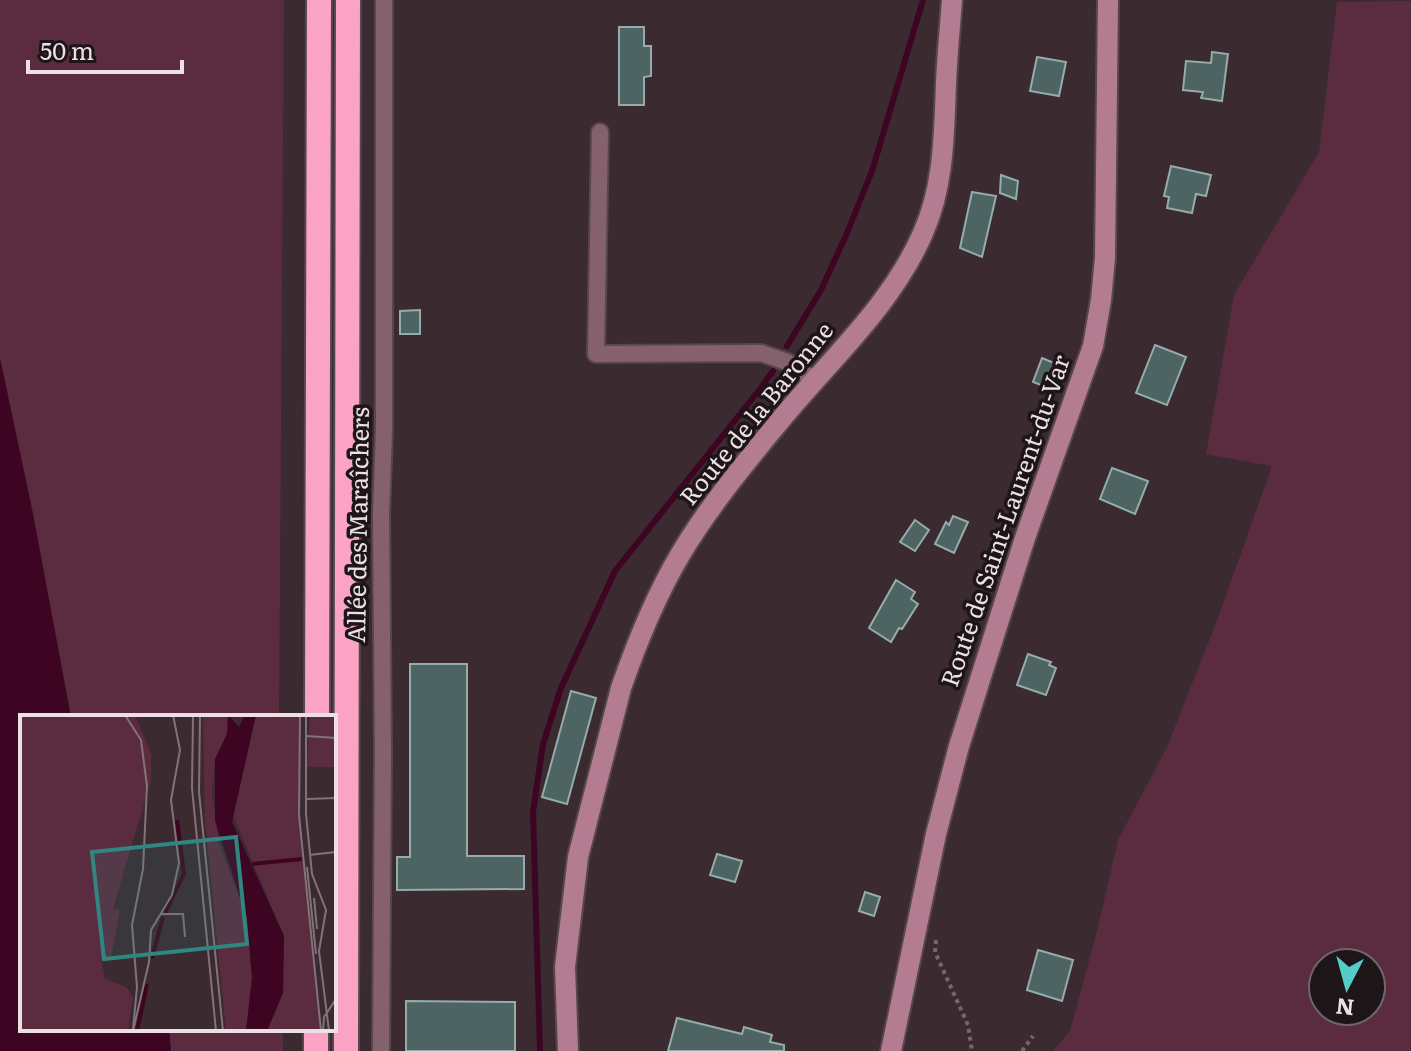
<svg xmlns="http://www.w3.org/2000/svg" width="1411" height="1051" viewBox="0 0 1411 1051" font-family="Literata,serif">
<rect width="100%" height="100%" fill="#3b2a30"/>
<!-- green -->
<g fill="#5b2c40" fill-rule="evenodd">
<polygon points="0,0 284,0 279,717 71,717 33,514 0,358"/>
<path d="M1411 1V1051H1053L1070 1031 1098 927 1118 840 1167 747 1218 618 1272 466 1206 454 1234 295 1319 152 1337 2ZM1371 963V1011H1323V963Z"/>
<polygon points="169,1029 283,1029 283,1051 171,1051"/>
</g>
<!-- water -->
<polygon fill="#3d0521" points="0,358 33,514 71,717 22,717 22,1029 169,1029 171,1051 0,1051"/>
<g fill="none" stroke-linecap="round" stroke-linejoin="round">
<!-- stream -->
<g stroke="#3d0521" stroke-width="6">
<polyline points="787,346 821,290 847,233 872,171 923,0"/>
<polyline points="540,1051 533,812 543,744 561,688 615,571 760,389 773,371"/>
</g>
</g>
<!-- building -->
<g fill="#4d6462" stroke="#94adab" stroke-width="2">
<polygon points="619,27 644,27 644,46 651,46 651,76 644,77 644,105 619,105"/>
<polygon points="1212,52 1228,54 1222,101 1201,98 1203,92 1183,90 1186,61 1211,63"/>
<polygon points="1037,57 1066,62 1059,96 1030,91"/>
<polygon points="1171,166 1211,175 1206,196 1196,194 1192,213 1167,208 1169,197 1164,196"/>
<polygon points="1001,175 1018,181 1016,199 1000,193"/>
<polygon points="972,192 996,196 982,257 960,248"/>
<polygon points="420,310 420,334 400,334 400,311"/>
<polygon points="1155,345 1186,357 1167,405 1136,393"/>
<polygon points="1042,358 1059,365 1049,388 1033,382"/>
<polygon points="1112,468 1148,481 1135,514 1100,499"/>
<polygon points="953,516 968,522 954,553 935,544 946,522 949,525"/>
<polygon points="915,520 929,530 915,551 900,542"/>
<polygon points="896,580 915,592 911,599 918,604 902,629 899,628 891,642 869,628"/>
<polygon points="1028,654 1051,662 1049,665 1056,668 1046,695 1017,685"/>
<polygon points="410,664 467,664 467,856 524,856 524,889 397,890 397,857 410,857"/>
<polygon points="571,691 596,698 567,804 542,797"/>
<polygon points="717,854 742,861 735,882 710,875"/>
<polygon points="865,892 880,897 874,916 859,911"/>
<polygon points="1038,950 1073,960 1062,1001 1027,990"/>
<polygon points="406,1001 515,1002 515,1051 406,1051"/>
<polygon points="677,1018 742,1034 744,1027 772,1035 770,1042 784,1045 784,1051 668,1051"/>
</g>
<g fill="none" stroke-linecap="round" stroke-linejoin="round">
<!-- street casing -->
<g stroke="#57474d" stroke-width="20">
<g id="street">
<polyline points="600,132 596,354 761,353 787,362 815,380"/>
<polyline points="381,1051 383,752 381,514 384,430 384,0"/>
</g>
</g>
<!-- secondary casing -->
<g stroke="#57474d" stroke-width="24">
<g id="secondary">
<path d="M568 1051 565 967 578 857 621 688C637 642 655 597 680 555 706 511 740 469 773 429 824 365 890 309 923 233 944 186 944 135 946 84 947 56 950 28 952 0"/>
<polyline points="891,1051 936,834 959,746 1025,538 1093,346 1101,300 1105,258 1108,0"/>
</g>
</g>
<!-- highway casing -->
<g stroke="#57474d" stroke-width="28">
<g id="highway">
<polyline points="317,717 319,0"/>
<polyline points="316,1051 316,1029"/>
<polyline points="346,1051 348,0"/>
</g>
</g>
<!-- path -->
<g stroke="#76676c" stroke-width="4" stroke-dasharray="4 4" stroke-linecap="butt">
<polyline points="936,940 935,952 968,1025 972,1051"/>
<polyline points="1022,1051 1033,1036"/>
</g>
<!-- street -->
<use href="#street" stroke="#85616e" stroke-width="16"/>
<!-- secondary -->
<use href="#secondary" stroke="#b47c91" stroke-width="20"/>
<!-- highway -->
<use href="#highway" stroke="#faa3c4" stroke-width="24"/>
</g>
<g text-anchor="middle" stroke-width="7" stroke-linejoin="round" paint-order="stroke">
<!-- street labels -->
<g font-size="24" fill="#ece0e4" stroke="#1d1518">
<text transform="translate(757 414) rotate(-51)" y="8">Route de la Baronne</text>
<text transform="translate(1006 521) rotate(-71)" y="8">Route de Saint-Laurent-du-Var</text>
<text transform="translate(359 525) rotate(-89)" y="8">Allée des Maraîchers</text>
</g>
</g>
<!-- overview -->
<g transform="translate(20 715)">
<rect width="316" height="316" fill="#3b2a30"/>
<path d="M0 0H115L131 38V65L93 194 100 195 91 243 81 244 85 264 106 272 113 282 108 316H0ZM183 0H208L207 19 195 44 192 78 199 128 227 203 232 263 226 316H206L185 105ZM236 0H280L279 100 301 316H247L263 278 264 221 211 96ZM290 0H316V52H287Z" fill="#5b2c40"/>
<path d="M208 0 219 12 225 0H236L212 107 264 221 263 278 247 316H226L232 263 227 203 195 106V44L207 19Z" fill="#3d0521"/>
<path fill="none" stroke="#3d0521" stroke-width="4" d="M232 149 282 144M145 198 164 159 157 105M132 243 143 202M117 316 127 269"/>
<path fill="none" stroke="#827378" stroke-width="2" d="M105 0 121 25 127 71 123 154 112 210 117 272 113 314M173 0 172 73 196 316M180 0 179 77 203 316M280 0 279 100 301 316M286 0V99L292 159 306 195 299 236 309 316M287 21 316 23M287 84 316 83M289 140 316 137M287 152 296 239M294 183 297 214M140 199H163L165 222M113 316 129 247 131 215 152 180 159 148 151 85 160 35 153 0M303 316 304 302 316 284"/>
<path fill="#308680" fill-opacity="0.15" stroke="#308680" stroke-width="4" d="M216 122 227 229 84 244 72 137Z"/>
<rect width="316" height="316" fill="none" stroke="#ece0e4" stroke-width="4"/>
</g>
<!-- north arrow -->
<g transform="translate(1347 987) rotate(186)"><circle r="38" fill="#1d1518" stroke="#70666a" stroke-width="2"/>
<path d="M0-6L14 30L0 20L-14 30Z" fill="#54cdc8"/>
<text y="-12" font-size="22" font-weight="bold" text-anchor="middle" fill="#ece0e4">N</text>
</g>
<!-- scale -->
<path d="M28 60v12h154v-12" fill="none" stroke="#ece0e4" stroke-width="4"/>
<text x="40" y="60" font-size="24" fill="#ece0e4" stroke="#1d1518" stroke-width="6" paint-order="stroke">50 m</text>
</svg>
